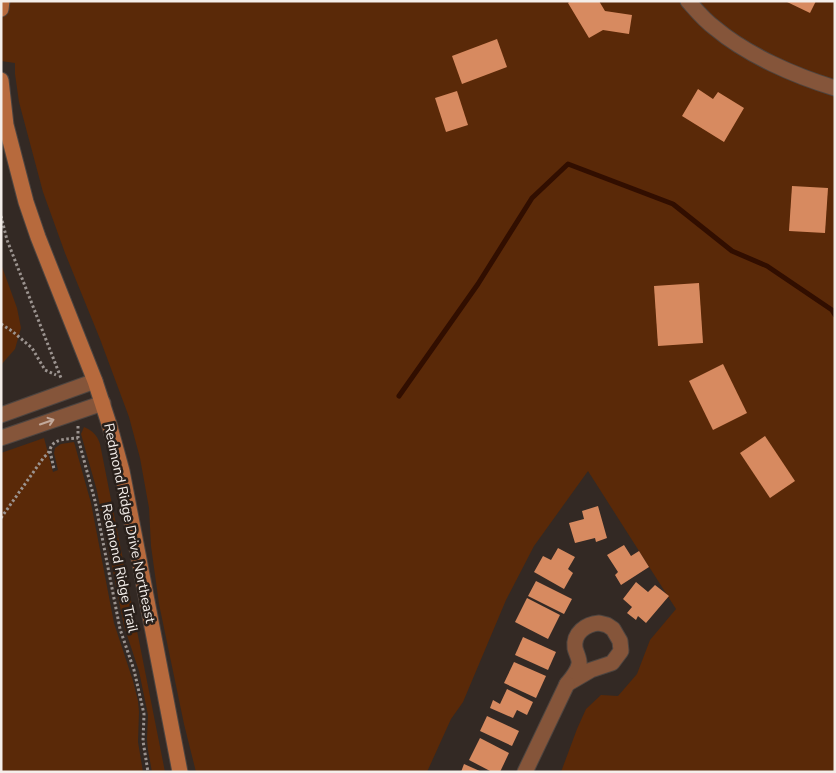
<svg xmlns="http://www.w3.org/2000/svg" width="836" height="773" viewBox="0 0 836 773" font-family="'Nunito Sans',sans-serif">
<rect width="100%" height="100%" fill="#332924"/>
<!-- green -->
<g fill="#5a2908">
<polygon points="1,1 835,1 835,772 561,772 577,729 586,709 601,695 618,696 637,674 650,640 676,609 588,471 534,546 506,600 463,702 451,719 427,772 196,772 184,724 159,604 151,546 149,508 140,458 129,417 100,339 65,253 43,192 19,102 15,74 15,63 1,61"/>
<polygon points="1,264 17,308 21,328 15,349 1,365"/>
<path d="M84 427C93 431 97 435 100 444L165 772H152L148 750 147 739 148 715 139 671 124 626 97 491 81 434Z"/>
<polygon points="44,438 53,472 58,470 54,453 55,448 61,444 74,442 91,503 114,623 133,681 138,701 139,712 138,742 143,772 1,772 1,453"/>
</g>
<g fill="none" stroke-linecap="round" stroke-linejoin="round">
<!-- stream -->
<polyline stroke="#310e00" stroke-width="5" points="399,396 478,284 532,198 568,164 673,204 732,251 767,266 832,310 835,315"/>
</g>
<!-- building -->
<g fill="#d78a60">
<polygon points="570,1 599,1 605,11 632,15 629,34 603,30 589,38 568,3"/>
<polygon points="785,1 816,1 810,13"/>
<polygon points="497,39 507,67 462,84 452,56"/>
<polygon points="698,89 713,99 718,92 744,108 724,142 682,116"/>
<polygon points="457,91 468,125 446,132 435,98"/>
<polygon points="792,186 828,188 825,233 789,231"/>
<polygon points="699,283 703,343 658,346 654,286"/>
<polygon points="723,364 747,413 713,430 689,381"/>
<polygon points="765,436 795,481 770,498 740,453"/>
<polygon points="598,506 607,538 596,542 595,538 575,543 569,523 584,519 582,511"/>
<polygon points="624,545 631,556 639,551 649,567 621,585 615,575 618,572 607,555"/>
<polygon points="558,548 575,557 568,569 573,573 564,589 534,572 543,556 551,560"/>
<polygon points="536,581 572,599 564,614 528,596"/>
<polygon points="636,582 648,592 655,585 669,596 646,623 638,616 636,620 627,613 632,607 623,599"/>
<polygon points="527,598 560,615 548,639 515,622"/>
<polygon points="523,637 556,652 548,670 515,655"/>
<polygon points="514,662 546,676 536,698 504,683"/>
<polygon points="507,689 533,702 527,715 517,710 513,718 490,708 493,700 500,704"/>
<polygon points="487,716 519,731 512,746 480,731"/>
<polygon points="480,738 509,753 500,772 492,772 469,760"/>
<polygon points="464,764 482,772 461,772"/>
</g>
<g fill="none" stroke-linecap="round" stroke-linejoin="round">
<!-- street casing -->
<g stroke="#4e4540" stroke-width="17">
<g id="street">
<path d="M688 1C696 10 705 21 715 28 747 55 795 76 835 88"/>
<polyline points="1,415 95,381"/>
<polyline points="1,438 103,403"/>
<path d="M599 623 607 625 613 629 620 641 621 651 612 663 591 670 567 684C572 678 578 671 579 664 580 659 576 653 575 648 573 633 586 624 599 623Z"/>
<polyline points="525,772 567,684"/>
</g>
</g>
<!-- secondary casing -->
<g stroke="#4e4540" stroke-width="17">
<g id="secondary">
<polyline points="1,9 2,1"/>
<polyline points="1,80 6,125 26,202 38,237 95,381 110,427 122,471 180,772"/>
</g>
</g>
<!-- path -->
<g stroke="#9c9490" stroke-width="3" stroke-dasharray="2.5 2.5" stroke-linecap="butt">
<polyline points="1,216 7,240 61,378"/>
<polyline points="1,324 12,331 32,348 45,370 56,375"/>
<polyline points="78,426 78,438 95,501 120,629 134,670 144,714 143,741 148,772"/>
<polyline points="50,451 54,469"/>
<path d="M1 518 44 457C49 453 49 451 51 447 55 438 70 439 78 438"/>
</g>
<!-- street -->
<use href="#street" stroke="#85553a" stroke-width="15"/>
<!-- secondary -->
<use href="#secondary" stroke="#b76a3d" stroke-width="15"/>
</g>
<!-- one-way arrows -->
<defs><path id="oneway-shaft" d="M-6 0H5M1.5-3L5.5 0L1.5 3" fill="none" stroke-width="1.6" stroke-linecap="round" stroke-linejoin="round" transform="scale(1.25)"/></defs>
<use stroke="#c2a99b" href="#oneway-shaft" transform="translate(47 422) rotate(-19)"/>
<g text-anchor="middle" stroke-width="5" stroke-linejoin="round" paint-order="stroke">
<!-- street labels -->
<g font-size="14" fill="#f4eeea" stroke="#29201b">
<text transform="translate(130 523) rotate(78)" y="5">Redmond Ridge Drive Northeast</text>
<text transform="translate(120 568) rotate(78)" y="5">Redmond Ridge Trail</text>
</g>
</g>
<!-- border -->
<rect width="836" height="773" fill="none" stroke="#f4eeea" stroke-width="5"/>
</svg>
